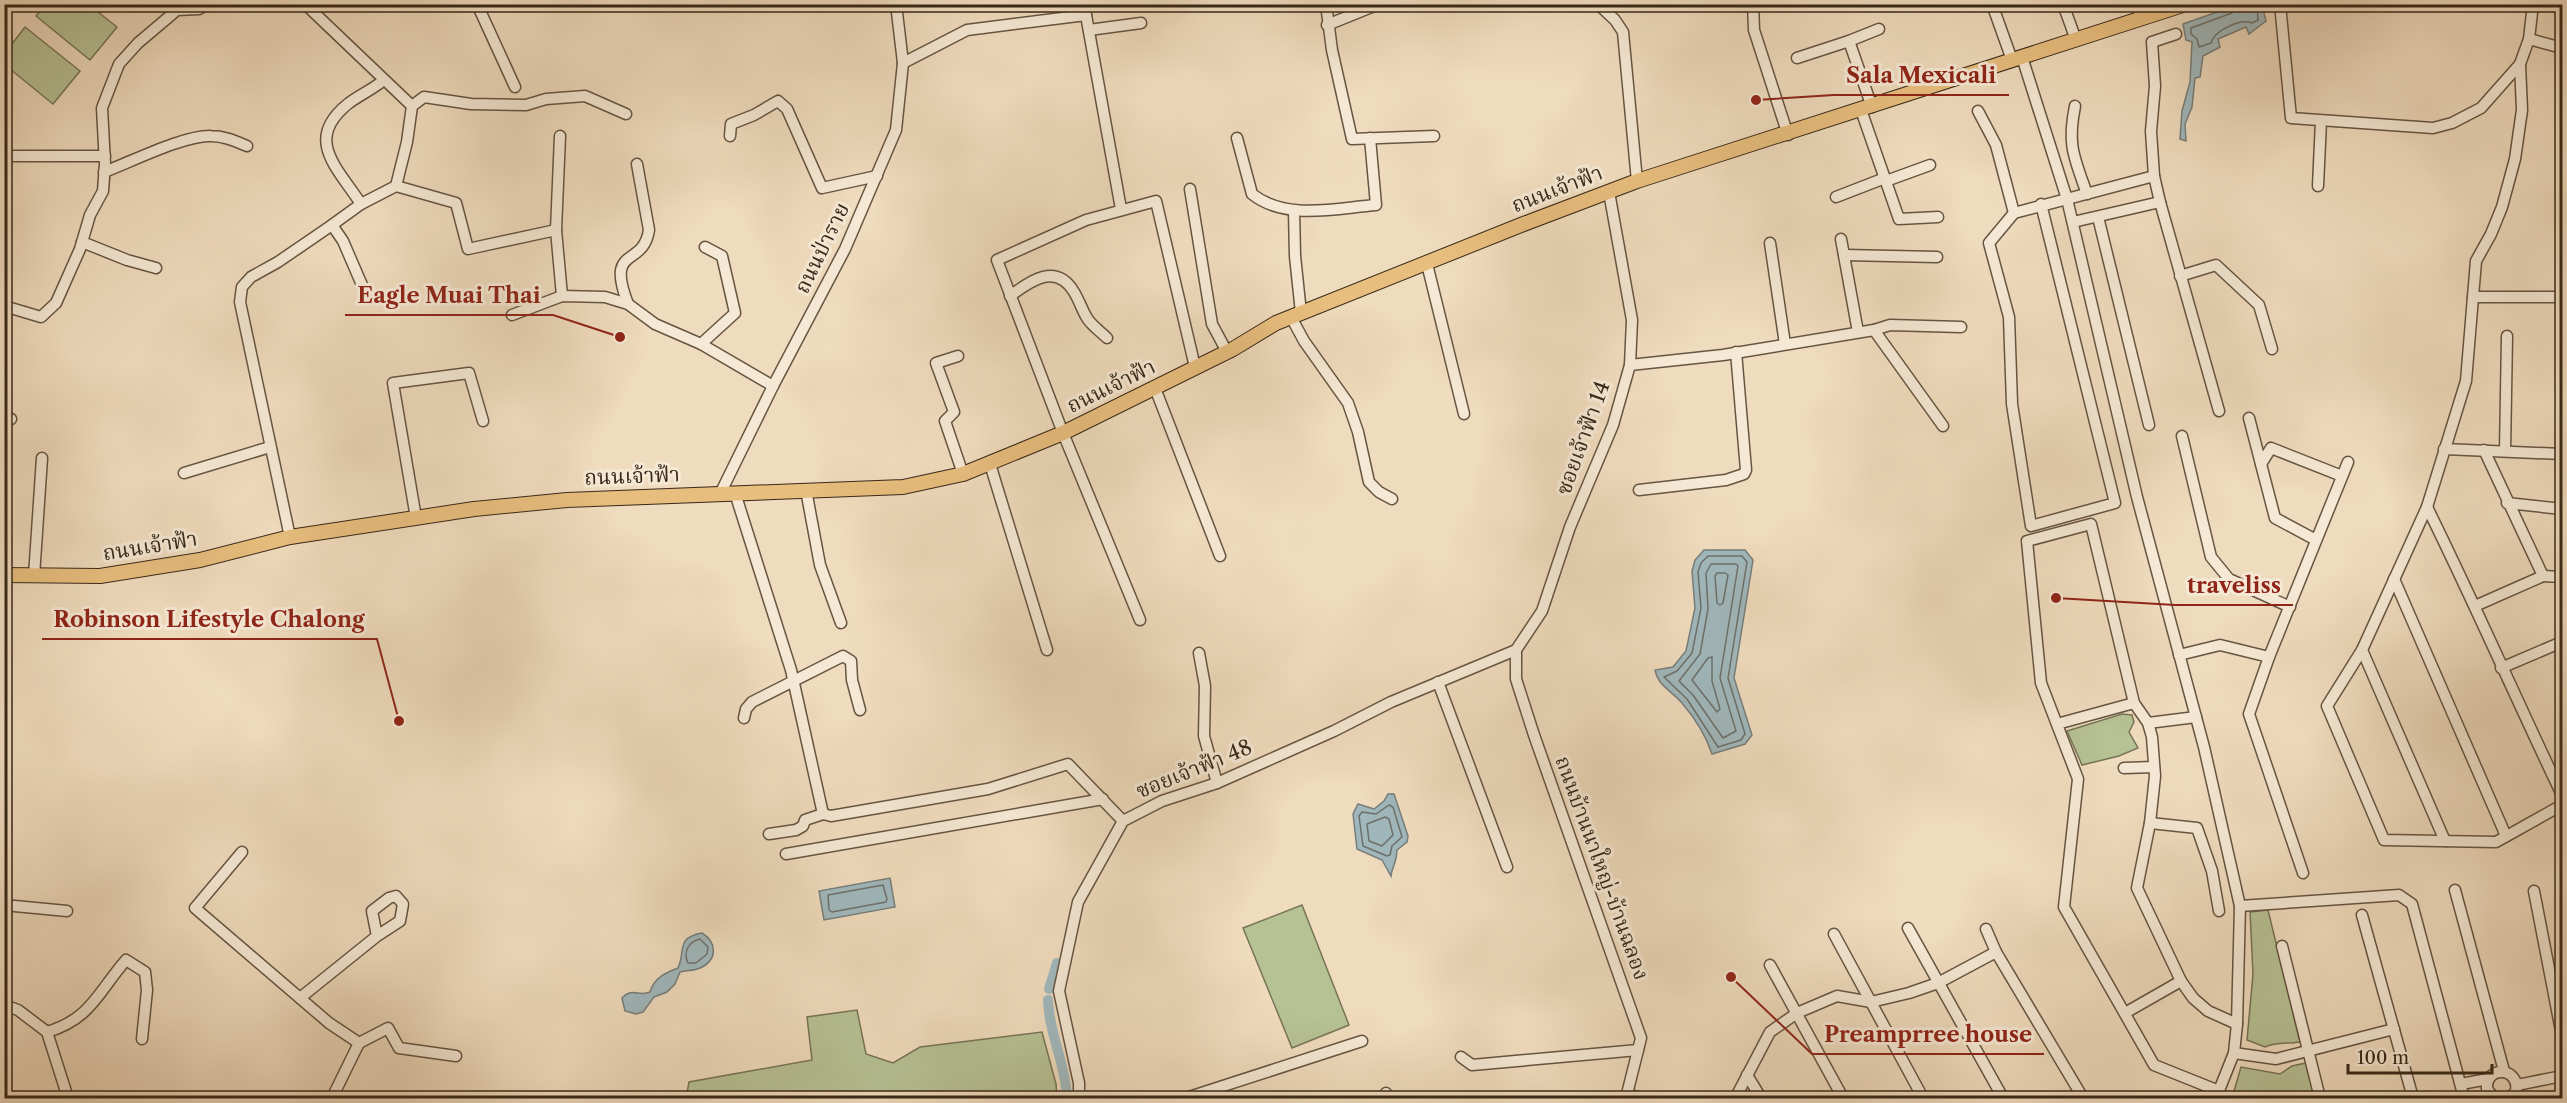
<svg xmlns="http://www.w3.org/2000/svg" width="2567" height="1103" viewBox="0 0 2567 1103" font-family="'Libre Caslon Text','Noto Serif Thai',serif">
<rect width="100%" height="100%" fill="#efdbbd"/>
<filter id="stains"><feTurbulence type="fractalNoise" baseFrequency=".00333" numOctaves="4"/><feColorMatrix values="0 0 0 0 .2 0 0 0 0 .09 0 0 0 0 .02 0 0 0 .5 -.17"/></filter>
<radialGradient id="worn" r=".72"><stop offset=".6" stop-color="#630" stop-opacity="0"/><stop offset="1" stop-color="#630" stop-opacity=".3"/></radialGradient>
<!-- green -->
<g fill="#b6c194" stroke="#777456" stroke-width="1.5">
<polygon points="46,4 89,5 117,27 90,60 36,16"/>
<polygon points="25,27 80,71 53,104 5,65 5,53"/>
<polygon points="2122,714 2132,715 2134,722 2129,732 2138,748 2119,756 2082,765 2067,731"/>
<polygon points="1302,905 1349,1025 1292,1048 1243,928"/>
<path d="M2268 910 2300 1042C2287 1044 2276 1042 2265 1047L2247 1040 2253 974 2250 912Z"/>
<polygon points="857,1010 866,1054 893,1063 920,1047 1042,1032 1056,1084 1057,1098 686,1098 689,1082 812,1060 807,1017"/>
<polygon points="2306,1063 2315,1098 2232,1098 2241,1067 2280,1074 2292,1066"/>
</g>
<!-- water -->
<g fill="#a0b8bd" stroke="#767e7b" stroke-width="1.5">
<polygon points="1665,5 1727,5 1727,8 1649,11"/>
<polygon points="2237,5 2262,5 2266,21 2249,34 2246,27 2218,39 2220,47 2203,56 2200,77 2195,78 2192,107 2185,124 2186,141 2180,139 2182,111 2190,82 2192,42 2186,40 2183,24"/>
<path d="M1704 550H1745L1753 560 1734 678 1752 735 1745 744 1712 754C1706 736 1694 717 1682 703 1673 692 1658 686 1655 670L1673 667 1686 651 1695 608 1692 571 1695 560Z"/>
<path d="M1388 794H1394L1408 836 1407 842 1397 850C1397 863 1392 866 1391 876L1382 860 1357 849 1353 814 1358 804 1374 809 1384 801Z"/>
<polygon points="890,878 895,907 824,920 819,891"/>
<path d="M702 933C717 942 718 960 700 968 694 971 687 970 680 972L675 984 667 992 654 997 643 1012 636 1014 625 1011 622 998C632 987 639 997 650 992 654 978 665 973 678 968 686 951 675 938 702 933Z"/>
</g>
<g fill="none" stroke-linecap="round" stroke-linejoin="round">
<!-- shore -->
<g stroke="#6c706b" stroke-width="1.5">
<path d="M2236 4 2232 13 2191 28V34L2197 39 2199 47 2211 43C2214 31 2240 18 2252 23L2258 20 2257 4"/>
<polygon points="1708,556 1742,556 1747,562 1728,678 1745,734 1741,740 1718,747 1687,699 1664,677 1677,671 1692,653 1701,608 1698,572 1701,563"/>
<polygon points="1711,564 1736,564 1738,566 1720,678 1736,731 1723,738 1693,695 1679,681 1700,654 1708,609 1706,573"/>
<polygon points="1717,573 1725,573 1728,575 1723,603 1720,605 1717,603 1715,576"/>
<polygon points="1712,657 1712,681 1720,709 1717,712 1692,680 1708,658"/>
<polygon points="1389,805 1393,807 1402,837 1392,846 1390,855 1387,856 1363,846 1359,816 1362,812 1376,814"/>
<polygon points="1385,817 1389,819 1393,835 1382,846 1369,841 1367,824"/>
<polygon points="883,885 887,899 886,902 832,912 829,910 828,895"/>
<path d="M700 939 708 947 707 954 696 963H688C683 952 688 942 700 939Z"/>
</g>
<!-- canal -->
<g stroke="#a0b8bd" stroke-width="10">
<polyline points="1049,989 1057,963"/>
<path d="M1048 1000C1049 1034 1066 1065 1067 1098"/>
</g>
<!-- minor casing -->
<g stroke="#665542" stroke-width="13">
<g id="minor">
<polyline points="305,4 412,106 407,142 396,186"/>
<polyline points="477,4 515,87"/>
<polyline points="1084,4 1121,209"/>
<polyline points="1326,4 1332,50 1352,139 1434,136"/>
<polyline points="1598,4 1615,20 1623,32 1637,181"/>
<polyline points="1753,4 1754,30 1788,135"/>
<polyline points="1992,4 2012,60"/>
<polyline points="2063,4 2076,40"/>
<polyline points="2137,4 2142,19"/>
<polyline points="2280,4 2291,118 2433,128 2452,123 2481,108 2520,64 2529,39 2533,4"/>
<polyline points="1327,25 1379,4"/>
<polyline points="1089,30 1141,23"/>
<polyline points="2529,39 2562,48"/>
<polyline points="1849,41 1879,29"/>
<polyline points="2022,57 2067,199 2137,497 2204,747 2240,906 2237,1024 2234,1053 2216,1098"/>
<polyline points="1797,58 1849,41 1872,107"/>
<polyline points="903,63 967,30 1086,15"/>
<polyline points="2520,64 2522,110 2515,159 2502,207 2491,234 2476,261 2466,381 2427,507 2362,650 2327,706 2384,840 2496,842 2562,805"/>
<polyline points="412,106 424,97 471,104 526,105 546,99 585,96 626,114"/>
<path d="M2075 106C2067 145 2074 157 2087 194"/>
<polyline points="1861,110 1899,219 1938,217"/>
<polyline points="1978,111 1996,145 2014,213"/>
<polyline points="560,136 556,230 562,296"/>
<polyline points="730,136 731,124 754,115 778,101 787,109 822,188 877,176"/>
<path d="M1237 138 1252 194C1286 221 1336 208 1376 205L1370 138"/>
<polyline points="4,156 105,156"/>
<path d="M104 172C131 162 184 135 211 136 224 136 235 141 247 146"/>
<polyline points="2154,176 2151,131 2155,86 2152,42 2176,34"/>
<polyline points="1886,181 1930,165"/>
<polyline points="2318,186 2321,121"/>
<polyline points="1190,189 1212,324 1227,352"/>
<polyline points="1836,197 1885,178"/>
<polyline points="2160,202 2219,411"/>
<path d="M361 204C337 167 303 139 349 103 360 95 373 89 384 80"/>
<polyline points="2041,204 2115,503 2031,526 2012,404 2009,317 1989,243 2014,213 2154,176 2160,202 2073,222"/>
<polyline points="1294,211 1295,256 1301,313"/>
<polyline points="2098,217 2149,425"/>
<polyline points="1841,239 1858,332"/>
<polyline points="82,242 127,260 156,268"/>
<polyline points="1770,243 1785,344"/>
<polyline points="1844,255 1937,257"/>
<polyline points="1427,264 1464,414"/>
<polyline points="2180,276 2216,265 2259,305 2272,349"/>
<polyline points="365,292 343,241 332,225 361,204 396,186 456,203 468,249 556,230"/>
<path d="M1010 296C1030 281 1056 262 1074 292 1079 300 1082 310 1087 318 1091 325 1101 332 1107 338"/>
<polyline points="2473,297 2562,297"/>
<path d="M628 304C605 244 643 269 649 230L637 164"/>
<polyline points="4,306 41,317 56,303 80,249 90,215 103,191 105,164 102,108 119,64 138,43 177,10 199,9 207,4"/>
<polyline points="512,315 562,296 605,297 628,304 655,324 701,344 773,386"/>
<polyline points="1291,317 1304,341 1348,403 1358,432 1369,482 1379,492 1392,499"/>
<polyline points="1874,330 1890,325 1961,327"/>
<polyline points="701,344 735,313 722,256 705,247"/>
<polyline points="958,356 936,363 954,412 945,421 963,474"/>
<polyline points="1630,365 1723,355 1874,330 1943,426"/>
<polyline points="1155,388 1220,556"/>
<polyline points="4,418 11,419"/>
<polyline points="2249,418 2275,518 2316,540"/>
<polyline points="2182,436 2211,557 2229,579 2290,607"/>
<polyline points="2444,449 2562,454"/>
<polyline points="2505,451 2507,336"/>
<polyline points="2561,454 2562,410"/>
<polyline points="990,464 1047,650"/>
<polyline points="2261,464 2271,448 2342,476"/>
<polyline points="184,473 270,447"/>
<polyline points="806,490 820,565 841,623"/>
<polyline points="1639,490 1726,480 1744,474 1746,470 1736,352"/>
<polyline points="735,493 791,670 823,814 831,816 988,789 1068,764 1123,821"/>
<polyline points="720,494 773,386 845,249 896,130 903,63 896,4"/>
<polyline points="2507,503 2562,509"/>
<path d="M2427 507C2474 602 2516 699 2562 795"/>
<polyline points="416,518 393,383 469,373 483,421"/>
<polyline points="290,537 240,302 242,287 251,277 278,262 332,225"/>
<polyline points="34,576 42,458"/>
<polyline points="2543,576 2562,577"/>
<polyline points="2394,579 2506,836"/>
<polyline points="2475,606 2543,576 2484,450"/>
<polyline points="1140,620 1063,433 997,260 1086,220 1156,201 1195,367"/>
<polyline points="1516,650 1542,611 1570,527 1613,425 1630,365 1632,320 1609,192"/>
<polyline points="1516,650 1516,679 1534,735 1641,1038 1626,1098"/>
<polyline points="2362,650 2445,841"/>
<polyline points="1199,653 1205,686 1204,736 1217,783"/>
<polyline points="2179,655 2220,645 2269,657 2249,714 2303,873"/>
<polyline points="2269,657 2348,462"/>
<polyline points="2501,668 2562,642"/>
<polyline points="1438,682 1507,867"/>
<polyline points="744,718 746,709 752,702 843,656 851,661 852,680 860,710"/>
<polyline points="2148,723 2196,717"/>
<polyline points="2057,724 2134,703"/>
<polyline points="2124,768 2154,767"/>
<polyline points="2150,823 2197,828 2212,871 2219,911"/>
<polyline points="769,834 796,830 803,826 805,820 823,814"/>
<polyline points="242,852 195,908 329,1023 359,1043 332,1098"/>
<polyline points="786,854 1103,799"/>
<polyline points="2455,890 2504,1071"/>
<polyline points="2534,891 2562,1036"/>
<polyline points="4,905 67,911"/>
<polyline points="2240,906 2399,895 2412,904 2464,1098"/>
<polyline points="2362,915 2413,1098"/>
<polyline points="1908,928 2003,1098"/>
<polyline points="1986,929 1996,952 2083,1098"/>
<polyline points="1834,934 1923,1098"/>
<polyline points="2282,946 2320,1098"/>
<polyline points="1770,965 1843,1098"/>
<polyline points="300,998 377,936 372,911 389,898 396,896 403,904 400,921 377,936"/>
<polyline points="4,1005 18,1010 47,1032 68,1098"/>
<polyline points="2125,1013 2181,981"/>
<path d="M47 1032C91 1019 98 992 126 960L145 972 147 990 142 1039"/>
<polyline points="359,1043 388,1028 399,1048 456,1056"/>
<polyline points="2234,1053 2276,1059 2394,1029"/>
<polyline points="1461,1057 1472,1065 1638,1050"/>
<polyline points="1747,1075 1761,1098"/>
<polyline points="2461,1084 2488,1079"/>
<polyline points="2517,1085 2562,1076"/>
<polyline points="2219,1091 2154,1065 2064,907 2078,779 2041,683 2027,541 2091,524 2134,703 2148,723 2152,737 2155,776 2150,823 2137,888 2181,981 2193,998 2208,1011 2237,1024"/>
<polyline points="1627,1094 1640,1098"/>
<polyline points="1079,1098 1079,1083 1059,991 1078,902 1123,821 1162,801 1217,783 1334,731 1391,702 1516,650"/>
<polyline points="1186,1098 1362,1041"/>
<polyline points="1386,1098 1386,1093"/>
<polyline points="1738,1098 1738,1093 1770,1032 1797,1013 1837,996 1871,1002 1909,993 1938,983 1996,952"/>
<path d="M2494 1098 2487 1089C2485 1065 2520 1067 2516 1091L2510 1098"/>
</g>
</g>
<!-- major casing -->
<g stroke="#382819" stroke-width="16">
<polyline id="major" points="4,575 100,576 200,560 290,537 474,509 567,500 903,487 963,474 1063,433 1233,349 1276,323 1521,225 1637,181 2186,4"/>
</g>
<!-- minor -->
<use href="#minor" stroke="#f5e8d4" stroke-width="10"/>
<!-- major -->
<use href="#major" stroke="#e8be7e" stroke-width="14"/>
</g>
<g text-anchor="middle" stroke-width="6" stroke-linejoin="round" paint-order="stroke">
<!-- street labels -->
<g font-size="21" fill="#382819" stroke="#f5e8d4">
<text transform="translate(1557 189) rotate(-21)" y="7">ถนนเจ้าฟ้า</text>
<text transform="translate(822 248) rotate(-64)" y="7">ถนนป่าราย</text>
<text transform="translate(1111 386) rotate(-26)" y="7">ถนนเจ้าฟ้า</text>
<text transform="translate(1583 438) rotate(-70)" y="7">ซอยเจ้าฟ้า 14</text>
<text transform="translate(632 476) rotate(-2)" y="7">ถนนเจ้าฟ้า</text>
<text transform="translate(150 546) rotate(-9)" y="7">ถนนเจ้าฟ้า</text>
<text transform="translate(1194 769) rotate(-22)" y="7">ซอยเจ้าฟ้า 48</text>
<text transform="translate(1602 868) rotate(70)" y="7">ถนนบ้านนาใหญ่-บ้านฉลอง</text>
</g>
</g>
<!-- callouts -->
<path fill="none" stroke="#8f2418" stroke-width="2" d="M1756 100L1834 95H2009M620 337L553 315H345M2056 598L2175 605H2293M399 721L377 639H42M1731 977L1812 1054H2044"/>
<g fill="#8f2418" stroke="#f5e8d4" stroke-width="2">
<circle cx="1756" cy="100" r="6"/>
<circle cx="620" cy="337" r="6"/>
<circle cx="2056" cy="598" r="6"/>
<circle cx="399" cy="721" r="6"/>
<circle cx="1731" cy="977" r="6"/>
</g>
<g font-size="22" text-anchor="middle" font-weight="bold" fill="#8f2418" stroke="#f5e8d4" stroke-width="6" stroke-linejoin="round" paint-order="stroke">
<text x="1921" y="83">Sala Mexicali</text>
<text x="449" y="303">Eagle Muai Thai</text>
<text x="2234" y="593">traveliss</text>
<text x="209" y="627">Robinson Lifestyle Chalong</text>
<text x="1928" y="1042">Preamprree house</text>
</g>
<!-- margin -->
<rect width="2567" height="1103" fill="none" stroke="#efdbbd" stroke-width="24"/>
<rect x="6" y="6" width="2555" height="1091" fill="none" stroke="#382819" stroke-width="3"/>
<rect x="12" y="12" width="2543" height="1079" fill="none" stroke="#382819" stroke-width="1.5"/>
<!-- scale -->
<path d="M2348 1064v9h144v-9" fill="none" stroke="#382819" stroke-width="3"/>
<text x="2357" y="1064" font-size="18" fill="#382819" stroke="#f5e8d4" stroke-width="4.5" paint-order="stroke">100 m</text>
<rect width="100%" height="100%" filter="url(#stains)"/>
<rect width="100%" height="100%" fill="url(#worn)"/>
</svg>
